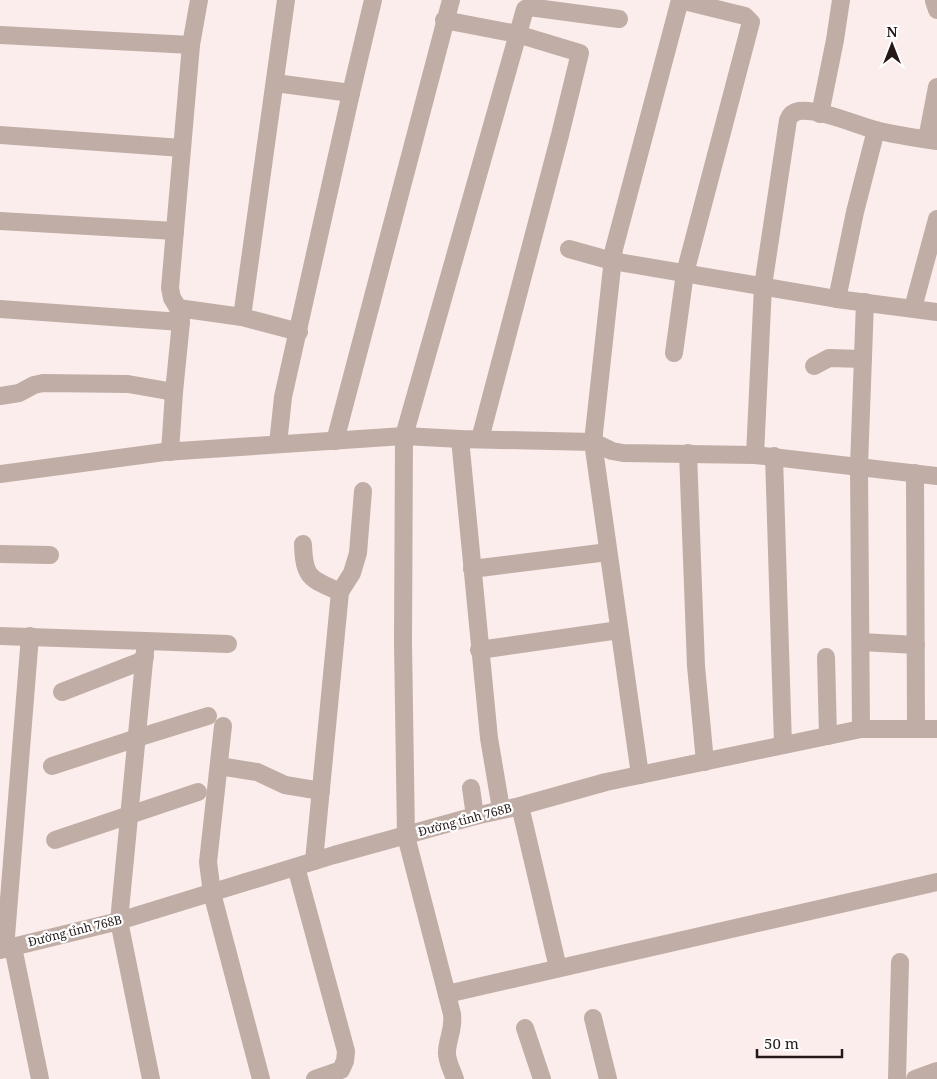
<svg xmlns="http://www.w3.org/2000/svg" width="937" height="1079" viewBox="0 0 937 1079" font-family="'Noto Serif',serif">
<rect width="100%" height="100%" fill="#fbedec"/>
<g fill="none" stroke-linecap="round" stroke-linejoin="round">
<!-- minor -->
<g stroke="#c0ada6" stroke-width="18">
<polyline points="934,1 937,10"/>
<polyline points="444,20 517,34 580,53 560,135 480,439"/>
<polyline points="0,35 191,45"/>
<polyline points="275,83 351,93"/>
<polyline points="820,114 835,40 841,0"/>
<polyline points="0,135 182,148"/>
<polyline points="927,139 937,87"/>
<polyline points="0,221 175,231"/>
<polyline points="569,249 612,261 837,299 937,312"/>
<polyline points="837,299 855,212 876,130"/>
<polyline points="178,308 242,317 299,332"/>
<polyline points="913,308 937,219"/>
<polyline points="0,309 181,322"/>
<polyline points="242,317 286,0"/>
<polyline points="674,353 685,273 751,22 745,16 680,0"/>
<polyline points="814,366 829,358 863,359"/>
<polyline points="0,396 19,393 34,385 43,383 128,384 174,392"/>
<polyline points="460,439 489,738 501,809"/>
<polyline points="335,441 451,0"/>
<polyline points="278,444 283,397 351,93 373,0"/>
<polyline points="170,452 174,392 181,322 178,308 172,298 170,288 191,45 199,0"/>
<polyline points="688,453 696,666 705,762"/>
<path d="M755 455 763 286 788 120C790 115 793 112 799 111 820 109 854 124 875 130 895 135 916 138 937 141"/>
<polyline points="774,456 783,745"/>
<polyline points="915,473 916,729"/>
<polyline points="0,474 164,452 404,436 460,439 593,442 612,451 623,453 755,455 937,476"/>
<path d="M303 544C304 579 311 579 340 592"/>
<polyline points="0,554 50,555"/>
<polyline points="472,569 608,552"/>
<polyline points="0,636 146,641 119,921 151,1079"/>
<polyline points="146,641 228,644"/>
<polyline points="861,642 916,645"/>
<polyline points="479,650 619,630"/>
<polyline points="826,657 828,736"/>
<polyline points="62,692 139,662 145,657"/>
<polyline points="223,726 208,862 212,893 261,1079"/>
<polyline points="861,729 859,466 865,302"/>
<polyline points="52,766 137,738 208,716"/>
<polyline points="219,766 257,772 285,785 321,791"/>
<polyline points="640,775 593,442 614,249 680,0"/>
<polyline points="471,788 475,816"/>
<polyline points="520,806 558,968"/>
<polyline points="55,840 198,792"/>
<polyline points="314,861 340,592 352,573 358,553 363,491"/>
<polyline points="296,867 346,1051 345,1061 341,1070 315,1079"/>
<polyline points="13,947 40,1079"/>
<polyline points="5,949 30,636"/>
<polyline points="0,950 119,921 334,855 475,816 520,806 606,782 861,729 937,729"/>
<polyline points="447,994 937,882"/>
<polyline points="593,1018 608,1079"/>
<polyline points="525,1028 542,1079"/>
<path d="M455 1079C452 1070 446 1060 447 1051 448 1037 454 1029 452 1014L406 836 403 643 404 436 525 9 529 7 619 19"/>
<polyline points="897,1079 900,962"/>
<polyline points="915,1079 937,1071"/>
</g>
</g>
<g text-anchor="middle" stroke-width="4.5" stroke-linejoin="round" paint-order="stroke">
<!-- street labels -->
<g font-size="12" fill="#241818" stroke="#fff">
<text transform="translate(465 820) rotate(-15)" y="4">Đường tỉnh 768B</text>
<text transform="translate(75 931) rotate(-14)" y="4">Đường tỉnh 768B</text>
</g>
</g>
<!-- north arrow -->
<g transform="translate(892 45)" stroke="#ffffff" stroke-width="4" paint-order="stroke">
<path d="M0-4L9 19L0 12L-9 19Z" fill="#241818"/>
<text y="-8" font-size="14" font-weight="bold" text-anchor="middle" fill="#241818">N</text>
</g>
<!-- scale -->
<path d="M757 1049v8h85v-8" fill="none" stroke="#241818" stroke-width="2.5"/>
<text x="764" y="1049" font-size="15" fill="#241818" stroke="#ffffff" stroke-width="4" paint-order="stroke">50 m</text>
</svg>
